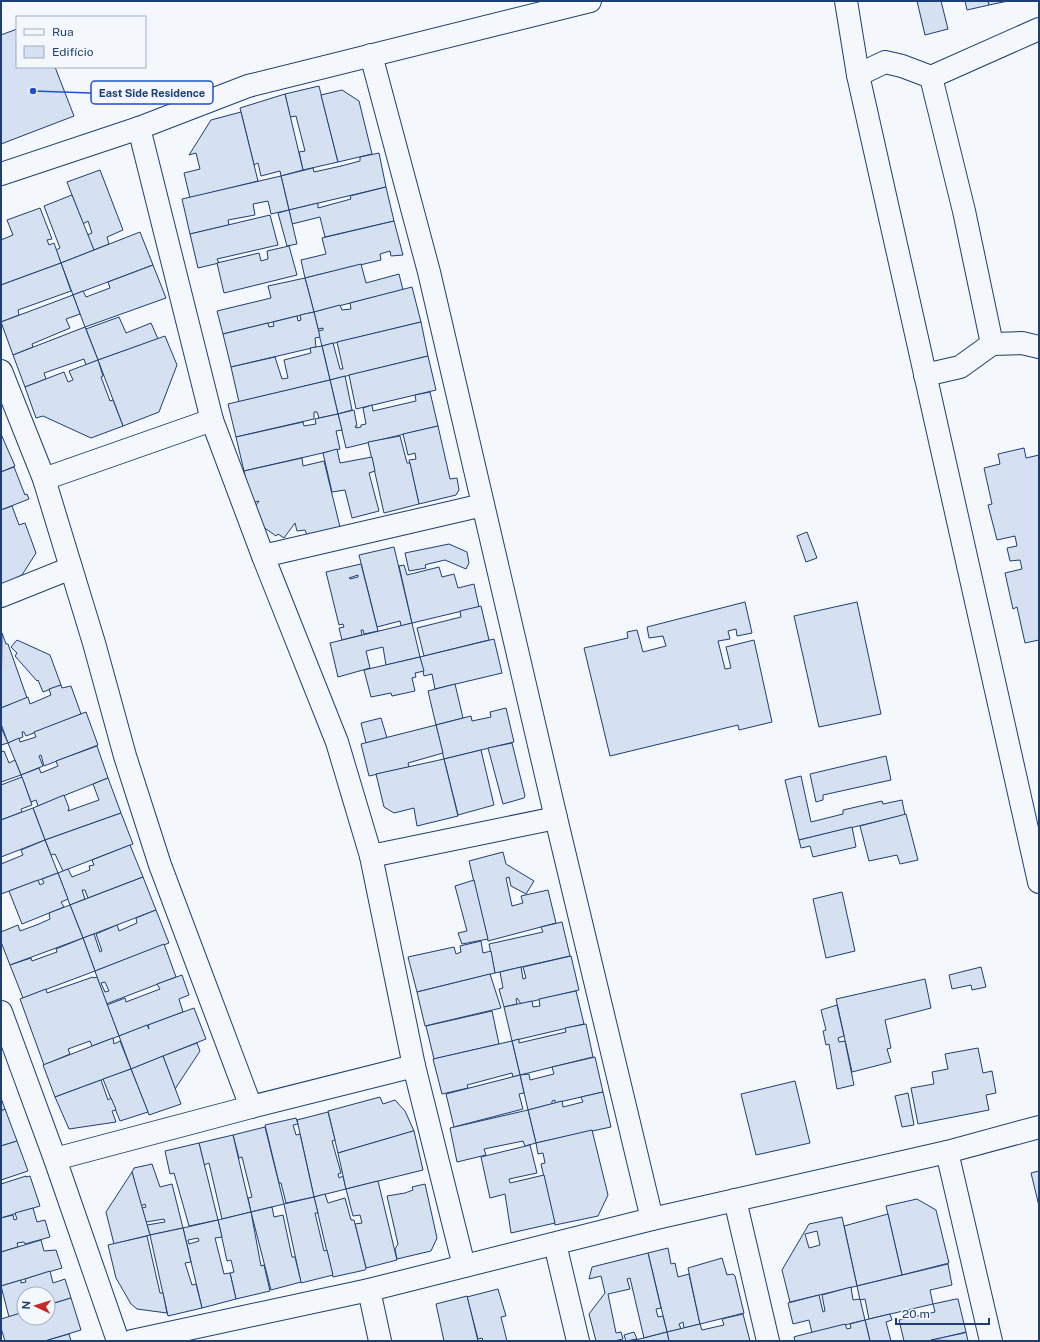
<svg xmlns="http://www.w3.org/2000/svg" width="1040" height="1342" viewBox="0 0 1040 1342" font-family="'Public Sans',sans-serif">
<rect width="100%" height="100%" fill="#f4f7fb"/>
<!-- building -->
<g fill="#d5e0f0" stroke="#1d3f73" fill-rule="evenodd">
<polygon points="917,1 941,1 948,29 925,35"/>
<polygon points="965,1 988,1 989,5 967,10"/>
<polygon points="988,1 1008,1 989,5"/>
<polygon points="17,29 17,67 55,67 74,116 1,144 1,35"/>
<polygon points="319,86 338,162 303,170 299,152 305,151 296,116 290,117 285,94"/>
<polygon points="342,90 359,101 372,154 338,162 321,95"/>
<polygon points="285,94 303,170 281,176 280,171 261,176 258,163 254,165 240,108"/>
<polygon points="241,112 258,181 190,198 184,173 200,169 196,153 189,155 211,120"/>
<polygon points="379,153 386,187 289,210 281,176 313,168 314,172 341,166 360,161 360,157"/>
<polygon points="100,170 123,230 107,237 109,244 94,250 87,235 92,233 88,221 83,224 67,182"/>
<polygon points="281,176 289,210 271,214 268,201 253,204 255,215 228,220 229,225 190,234 182,199"/>
<polygon points="386,187 394,221 325,237 320,217 292,224 289,210 318,203 318,208 351,199 350,196"/>
<polygon points="72,195 94,250 61,263 56,250 60,248 44,206"/>
<polygon points="40,208 52,239 47,240 49,245 54,243 61,263 1,285 1,240 13,235 7,220"/>
<polygon points="289,210 297,244 287,246 278,213"/>
<polygon points="270,215 278,245 217,259 219,263 198,268 190,234"/>
<polygon points="394,221 403,255 391,256 390,251 380,254 381,260 305,278 301,260 326,254 322,238"/>
<polygon points="140,232 153,265 73,295 61,263"/>
<polygon points="289,246 297,275 224,293 217,263 259,253 261,261 268,259 267,251"/>
<polygon points="61,263 71,291 18,310 19,315 1,322 1,285"/>
<polygon points="361,264 366,283 399,274 403,290 314,312 305,278"/>
<polygon points="153,265 166,298 85,327 73,295 83,291 86,297 110,288 108,282"/>
<polygon points="305,278 314,312 223,334 217,311 271,298 268,286"/>
<polygon points="412,287 421,322 322,346 318,331 323,330 323,328 318,329 314,312 340,305 342,310 351,309 350,303"/>
<polygon points="73,295 80,314 66,319 70,328 32,344 33,347 13,355 1,322"/>
<polygon points="314,312 320,337 315,338 316,347 231,367 223,334 268,323 269,327 274,326 273,322 297,316 298,321 301,320 300,315"/>
<polygon points="119,317 126,333 151,323 158,339 98,360 86,329"/>
<polygon points="421,322 428,356 330,380 322,346 333,343 340,369 343,369 337,342"/>
<polygon points="85,327 98,360 86,365 84,359 44,373 46,379 25,387 13,355"/>
<polygon points="165,336 177,365 159,412 123,426 98,360"/>
<polygon points="322,346 330,380 239,402 231,367 275,357 282,379 288,378 284,360 311,353 310,348"/>
<polygon points="428,356 436,390 356,409 349,375"/>
<polygon points="98,360 103,376 101,377 110,401 113,400 123,426 91,438 43,416 36,418 25,387 64,372 68,382 73,380 69,371"/>
<polygon points="345,376 352,410 338,414 330,380"/>
<polygon points="330,380 338,414 319,418 317,412 314,412 314,419 236,437 228,404"/>
<polygon points="430,392 438,426 346,448 338,414 354,410 357,426 355,426 356,428 361,427 361,425 366,424 363,408 372,405 373,411 416,401 415,395"/>
<polygon points="338,414 342,430 336,431 340,449 244,471 236,437 303,422 304,426 316,424 315,419"/>
<polygon points="438,426 450,479 457,478 459,490 456,495 419,504 409,460 416,459 415,453 408,455 403,434"/>
<polygon points="1,434 15,466 1,472"/>
<polygon points="400,436 407,463 410,463 419,504 384,513 368,442"/>
<polygon points="1024,448 1026,458 1039,455 1039,640 1025,643 1017,607 1013,609 1005,573 1022,569 1020,560 1010,561 1007,548 1017,546 1015,536 997,540 988,505 992,504 984,468 1000,464 998,454"/>
<polygon points="337,449 340,463 372,457 375,471 369,473 379,511 352,518 345,490 332,492 323,453"/>
<polygon points="302,458 303,466 324,461 340,527 307,535 305,530 297,531 295,523 284,538 278,534 276,536 252,519 250,513 259,501 251,503 244,471"/>
<polygon points="14,467 25,495 27,494 29,499 1,510 1,472"/>
<polygon points="12,506 19,525 25,523 36,553 22,575 1,585 1,510"/>
<polygon points="807,532 817,558 806,562 797,536"/>
<polygon points="449,544 467,552 469,563 466,569 445,560 428,564 425,565 426,568 409,571 405,553"/>
<polygon points="394,547 412,623 401,626 400,621 377,627 359,555"/>
<path d="M361 564 378 631 364 634 363 630H361L362 635 342 640 339 628 344 627 343 624 339 625 326 572ZM358 575V577L350 579 349 578Z"/>
<polygon points="404,565 407,575 439,567 442,577 454,574 458,588 474,584 479,607 412,623 399,566"/>
<polygon points="745,602 752,633 737,636 736,629 728,631 730,639 718,641 725,669 731,668 726,647 754,640 772,722 739,730 738,725 610,756 584,648 628,638 627,632 637,630 643,652 666,646 663,636 649,638 647,627"/>
<polygon points="857,602 881,714 819,727 794,616"/>
<polygon points="481,606 489,640 424,656 417,628 461,617 460,611"/>
<polygon points="412,623 420,657 386,665 383,647 366,651 370,668 338,677 330,643"/>
<polygon points="2,633 6,644 8,644 27,698 1,708"/>
<polygon points="494,639 502,673 435,689 432,674 424,676 420,657"/>
<polygon points="17,640 50,655 61,685 43,692 38,680 37,681 15,656 17,653 11,647"/>
<polygon points="420,657 424,671 415,673 416,677 412,678 415,691 392,696 391,693 371,697 364,670"/>
<polygon points="455,684 463,718 436,725 428,691"/>
<polygon points="61,685 62,688 71,686 81,714 26,736 24,732 22,732 23,737 8,743 1,724 1,708 28,697 30,704 51,695 49,689"/>
<polygon points="506,708 514,742 444,759 436,725 471,716 472,721 491,717 490,712"/>
<polygon points="86,712 98,745 44,766 41,755 39,756 43,766 21,775 8,743 19,738 20,742 36,737 34,732"/>
<polygon points="381,718 387,738 366,743 361,723"/>
<polygon points="436,725 443,753 408,763 409,767 369,776 361,744"/>
<polygon points="1,727 8,743 1,745"/>
<polygon points="512,743 525,796 524,798 503,804 488,748"/>
<polygon points="97,746 108,778 38,806 36,800 31,802 21,775 39,768 41,773 58,766 56,761"/>
<polygon points="481,750 494,805 458,815 444,759"/>
<polygon points="4,751 9,763 15,760 21,775 1,782 1,752"/>
<polygon points="886,756 891,780 823,795 823,800 816,802 810,774"/>
<polygon points="444,759 458,816 417,826 414,808 394,813 384,807 376,774"/>
<polygon points="801,776 811,822 843,814 843,810 882,801 883,804 902,800 905,815 799,840 785,780"/>
<polygon points="22,777 32,805 21,809 22,812 1,820 1,785"/>
<polygon points="108,778 121,813 45,840 33,808 64,795 69,808 68,811 99,800 93,784"/>
<polygon points="33,808 45,840 1,857 1,820"/>
<polygon points="121,813 133,844 63,871 55,854 51,855 45,840"/>
<polygon points="906,814 918,860 900,864 897,855 869,861 860,826"/>
<polygon points="852,827 856,847 813,857 810,846 801,848 799,840"/>
<polygon points="45,840 58,873 1,894 1,864 23,855 21,850"/>
<polygon points="130,845 143,877 88,898 85,890 82,890 85,899 70,905 58,873 68,869 72,877 90,870 89,866 94,865 92,860"/>
<polygon points="503,852 506,864 534,881 526,894 511,886 509,877 506,878 512,906 523,903 521,896 548,890 556,923 488,941 469,861"/>
<polygon points="58,873 68,899 61,902 64,907 22,924 9,891 38,880 40,885 44,883 42,879"/>
<polygon points="143,877 156,910 83,938 70,905"/>
<polygon points="474,880 488,939 462,944 458,933 467,931 455,886"/>
<polygon points="842,892 855,951 826,958 813,899"/>
<polygon points="70,905 83,938 10,965 1,942 1,932 18,925 20,931 39,924 50,919 49,913"/>
<polygon points="156,910 169,943 95,971 83,938 94,934 100,952 102,951 96,934 117,925 119,931 137,923 136,918"/>
<polygon points="562,922 570,956 495,973 489,944 543,932 541,927"/>
<polygon points="83,938 95,971 23,998 10,965 31,958 32,961 57,952 56,949"/>
<polygon points="481,941 483,953 491,951 495,973 417,992 408,957 454,947 456,954 461,952 460,946"/>
<path d="M164 944 176 977 106 1004 95 971ZM105 982 109 991 105 992 101 983Z"/>
<polygon points="571,956 579,990 521,1004 517,998 516,999 517,1004 504,1007 499,989 503,988 500,972 521,967 523,979 526,978 523,967"/>
<polygon points="981,967 986,987 972,990 971,985 952,989 949,975"/>
<polygon points="490,974 501,1008 425,1026 417,992"/>
<polygon points="182,975 189,995 179,999 183,1012 119,1036 107,1005 125,998 126,1002 160,989 157,984"/>
<polygon points="93,977 94,978 97,977 119,1036 92,1046 90,1041 68,1049 70,1054 44,1065 20,999 46,989 47,993"/>
<polygon points="925,979 931,1008 885,1020 891,1048 887,1049 891,1062 852,1072 836,999"/>
<polygon points="576,991 584,1024 512,1041 504,1007 532,1001 533,1007 540,1006 539,999"/>
<polygon points="837,1005 844,1036 838,1038 839,1042 845,1041 854,1085 837,1089 829,1044 826,1045 823,1031 826,1030 821,1010"/>
<polygon points="194,1008 206,1039 131,1069 119,1036 147,1025 149,1029 148,1025"/>
<polygon points="492,1011 499,1044 434,1059 426,1026"/>
<polygon points="586,1024 593,1057 520,1075 512,1041 519,1039 519,1043 566,1032 565,1028"/>
<polygon points="113,1038 114,1044 120,1041 131,1069 55,1097 43,1065"/>
<polygon points="512,1041 520,1075 513,1077 512,1073 467,1085 468,1088 442,1094 433,1059"/>
<polygon points="197,1043 200,1051 175,1089 163,1056"/>
<polygon points="978,1048 983,1073 992,1071 996,1093 986,1095 989,1110 918,1124 911,1088 934,1084 932,1072 948,1069 945,1054"/>
<polygon points="163,1056 181,1104 149,1115 131,1069"/>
<polygon points="595,1057 603,1092 555,1103 555,1100 552,1101 552,1104 528,1110 520,1075 529,1074 530,1080 554,1074 552,1067"/>
<polygon points="131,1069 148,1112 120,1121 103,1079"/>
<polygon points="520,1075 524,1093 519,1094 523,1109 454,1127 446,1094"/>
<polygon points="101,1080 108,1100 111,1098 115,1107 116,1110 112,1111 116,1122 69,1129 55,1097"/>
<polygon points="795,1081 810,1143 756,1155 741,1094"/>
<polygon points="603,1092 611,1127 536,1143 528,1110 562,1101 563,1107 583,1102 581,1097"/>
<polygon points="908,1093 914,1125 902,1127 895,1096"/>
<polygon points="380,1097 383,1104 395,1100 405,1111 414,1131 338,1153 328,1111"/>
<polygon points="1,1098 5,1109 1,1111"/>
<polygon points="5,1109 17,1141 1,1146 1,1111"/>
<polygon points="528,1110 536,1143 525,1146 523,1141 484,1149 486,1155 457,1162 450,1128"/>
<polygon points="328,1112 335,1140 332,1141 341,1173 338,1174 339,1178 343,1176 346,1189 314,1197 297,1120"/>
<polygon points="296,1118 298,1124 293,1125 296,1135 300,1134 314,1197 286,1203 281,1183 279,1183 265,1125"/>
<polygon points="265,1127 284,1204 251,1212 248,1198 252,1197 242,1157 239,1158 233,1135"/>
<polygon points="592,1130 608,1195 598,1216 555,1225 541,1164 545,1163 543,1153 538,1154 536,1143"/>
<polygon points="413,1131 414,1131 423,1170 346,1189 338,1153"/>
<polygon points="233,1135 251,1212 222,1219 209,1163 204,1165 199,1143"/>
<polygon points="17,1141 28,1171 1,1180 1,1146"/>
<polygon points="199,1143 218,1220 189,1226 174,1173 170,1174 165,1151"/>
<polygon points="530,1145 537,1173 509,1179 510,1183 544,1175 555,1223 511,1233 505,1194 490,1198 481,1157"/>
<polygon points="152,1164 160,1187 172,1184 183,1228 150,1235 147,1225 165,1222 164,1219 146,1222 142,1208 146,1207 145,1204 141,1206 132,1172 134,1168"/>
<polygon points="1039,1171 1039,1206 1031,1173"/>
<polygon points="132,1172 150,1235 114,1244 106,1212"/>
<polygon points="26,1176 26,1177 30,1176 40,1206 1,1218 1,1184"/>
<polygon points="378,1181 397,1260 366,1268 355,1224 362,1223 360,1215 353,1216 346,1189"/>
<polygon points="425,1184 437,1238 431,1251 397,1259 395,1249 398,1244 387,1196 405,1193 413,1190 412,1187"/>
<polygon points="325,1194 328,1203 345,1198 351,1220 354,1220 366,1268 365,1270 333,1277 314,1197"/>
<polygon points="314,1197 318,1213 315,1213 324,1251 327,1250 333,1275 301,1283 284,1204"/>
<polygon points="917,1199 936,1210 949,1263 902,1275 886,1206"/>
<polygon points="272,1207 274,1217 283,1215 292,1257 295,1257 301,1282 271,1290 251,1212"/>
<polygon points="33,1208 37,1222 45,1220 50,1237 25,1244 24,1242 17,1243 18,1247 1,1252 1,1218 13,1215 14,1220 17,1219 15,1213"/>
<polygon points="251,1212 261,1266 264,1265 270,1291 236,1299 230,1273 234,1272 231,1260 227,1261 218,1220"/>
<polygon points="888,1214 902,1275 857,1286 844,1226"/>
<path d="M842 1217 857 1286 790 1302 782 1270 809 1224ZM817 1231 820 1245 809 1248 805 1234Z"/>
<path d="M218 1220 222 1237 215 1238 224 1274 230 1273 236 1299 202 1308 183 1228ZM198 1238 199 1241 189 1244 188 1240Z"/>
<polygon points="183,1228 191,1262 185,1263 192,1285 196,1284 202,1308 168,1316 150,1235"/>
<polygon points="147,1236 160,1293 163,1293 167,1313 137,1309 131,1304 116,1278 108,1245"/>
<polygon points="41,1240 44,1251 56,1250 62,1268 1,1286 1,1252"/>
<polygon points="668,1248 671,1264 675,1263 678,1277 689,1274 700,1324 684,1328 683,1322 679,1324 681,1329 667,1332 648,1253"/>
<polygon points="648,1253 661,1308 656,1309 658,1317 663,1316 667,1332 644,1338 630,1278 627,1279 630,1289 608,1294 616,1333 621,1332 623,1339 614,1341 596,1341 589,1314 605,1293 601,1276 589,1279 592,1267"/>
<polygon points="722,1258 727,1275 733,1274 735,1276 744,1313 700,1324 688,1268"/>
<polygon points="948,1264 952,1285 930,1290 933,1304 869,1319 865,1299 860,1300 857,1286"/>
<polygon points="50,1271 53,1283 65,1279 71,1298 48,1305 48,1294 24,1294 24,1312 9,1317 1,1286 21,1280 21,1283 26,1282 25,1279"/>
<polygon points="851,1287 853,1300 860,1299 865,1320 812,1333 809,1320 793,1324 788,1303 819,1295 823,1312 825,1311 822,1295"/>
<polygon points="498,1289 506,1316 501,1317 507,1341 483,1341 482,1338 478,1339 467,1297"/>
<polygon points="467,1296 478,1341 444,1341 436,1304"/>
<polygon points="71,1298 81,1330 45,1341 5,1341 1,1328 1,1319 24,1312 24,1318 48,1318 48,1305"/>
<polygon points="956,1299 958,1299 966,1332 929,1341 904,1341 899,1320 935,1312 933,1304"/>
<polygon points="743,1314 750,1341 669,1341 667,1332 700,1324 702,1330 724,1325 722,1319"/>
<polygon points="890,1314 892,1320 886,1322 891,1341 870,1341 865,1320"/>
<polygon points="865,1320 870,1341 795,1341 794,1337 797,1336 845,1324 847,1329 851,1328 850,1324"/>
<polygon points="634,1332 637,1339 626,1341 624,1335"/>
<polygon points="667,1332 669,1341 630,1341 644,1338"/>
<polygon points="966,1332 968,1341 931,1340 964,1333"/>
<polygon points="69,1334 71,1341 45,1341"/>
</g>
<g fill="none" stroke-linecap="round" stroke-linejoin="round">
<!-- street casing -->
<g stroke="#1d3f73" stroke-width="24">
<g id="street">
<polyline points="846,1 858,75 1039,882"/>
<polyline points="371,55 429,272 556,818 652,1219"/>
<polyline points="858,75 885,62 902,66 931,77 964,211 992,344 960,367 925,375"/>
<polyline points="931,77 1039,29"/>
<polyline points="139,128 212,420 263,556 337,742 371,856 414,1066 464,1266"/>
<polyline points="1,174 139,128 248,86 590,1"/>
<polyline points="992,344 1022,343 1039,347"/>
<polyline points="1,371 44,479 94,643 125,756 160,865 251,1107 414,1066"/>
<polyline points="44,479 212,420"/>
<polyline points="263,556 483,505"/>
<polyline points="1,596 71,568"/>
<polyline points="371,856 556,818"/>
<polyline points="1,1012 55,1159 118,1341"/>
<polyline points="947,1152 991,1341"/>
<polyline points="55,1159 251,1107"/>
<polyline points="735,1200 768,1341"/>
<polyline points="555,1244 578,1341"/>
<polyline points="369,1290 380,1341"/>
<polyline points="132,1341 369,1290 652,1219 947,1152 1039,1127"/>
</g>
</g>
<!-- street -->
<use href="#street" stroke="#f4f7fb" stroke-width="22"/>
</g>
<!-- callouts -->
<path fill="none" stroke="#1d4ed8" stroke-width="1.5" d="M33 91L91 93"/>
<circle fill="#1d4ed8" stroke="#f4f7fb" stroke-width="1.5" cx="33" cy="91" r="4"/>
<rect fill="#f4f7fb" stroke="#1d4ed8" stroke-width="1.5" x="91" y="81" width="122" height="23" rx="4"/>
<g font-size="11" text-anchor="middle" font-weight="bold" fill="#1d3f73">
<text x="152" y="97">East Side Residence</text>
</g>
<!-- border -->
<rect width="1040" height="1342" fill="none" stroke="#1d3f73" stroke-width="4"/>
<!-- legend -->
<rect x="16" y="16" width="130" height="52" fill="#f4f7fb" stroke="#9eadc5"/>
<rect x="24" y="29" width="20" height="6" fill="#f4f7fb" stroke="#9eadc5"/>
<text x="52" y="36" font-size="12" fill="#1d3f73">Rua</text>
<rect x="24" y="46" width="20" height="12" fill="#d5e0f0" stroke="#9eadc5"/>
<text x="52" y="56" font-size="12" fill="#1d3f73">Edifício</text>
<!-- north arrow -->
<g transform="translate(36 1306) rotate(274)"><circle r="19" fill="#f4f7fb" stroke="#9eadc5"/>
<path d="M0-3L7 15L0 10L-7 15Z" fill="#c62828"/>
<text y="-6" font-size="11" font-weight="bold" text-anchor="middle" fill="#1d3f73">N</text>
</g>
<!-- scale -->
<path d="M896 1318v6h93v-6" fill="none" stroke="#1d3f73" stroke-width="2"/>
<text x="902" y="1318" font-size="12" fill="#1d3f73" stroke="#f4f7fb" stroke-width="3" paint-order="stroke">20 m</text>
</svg>
